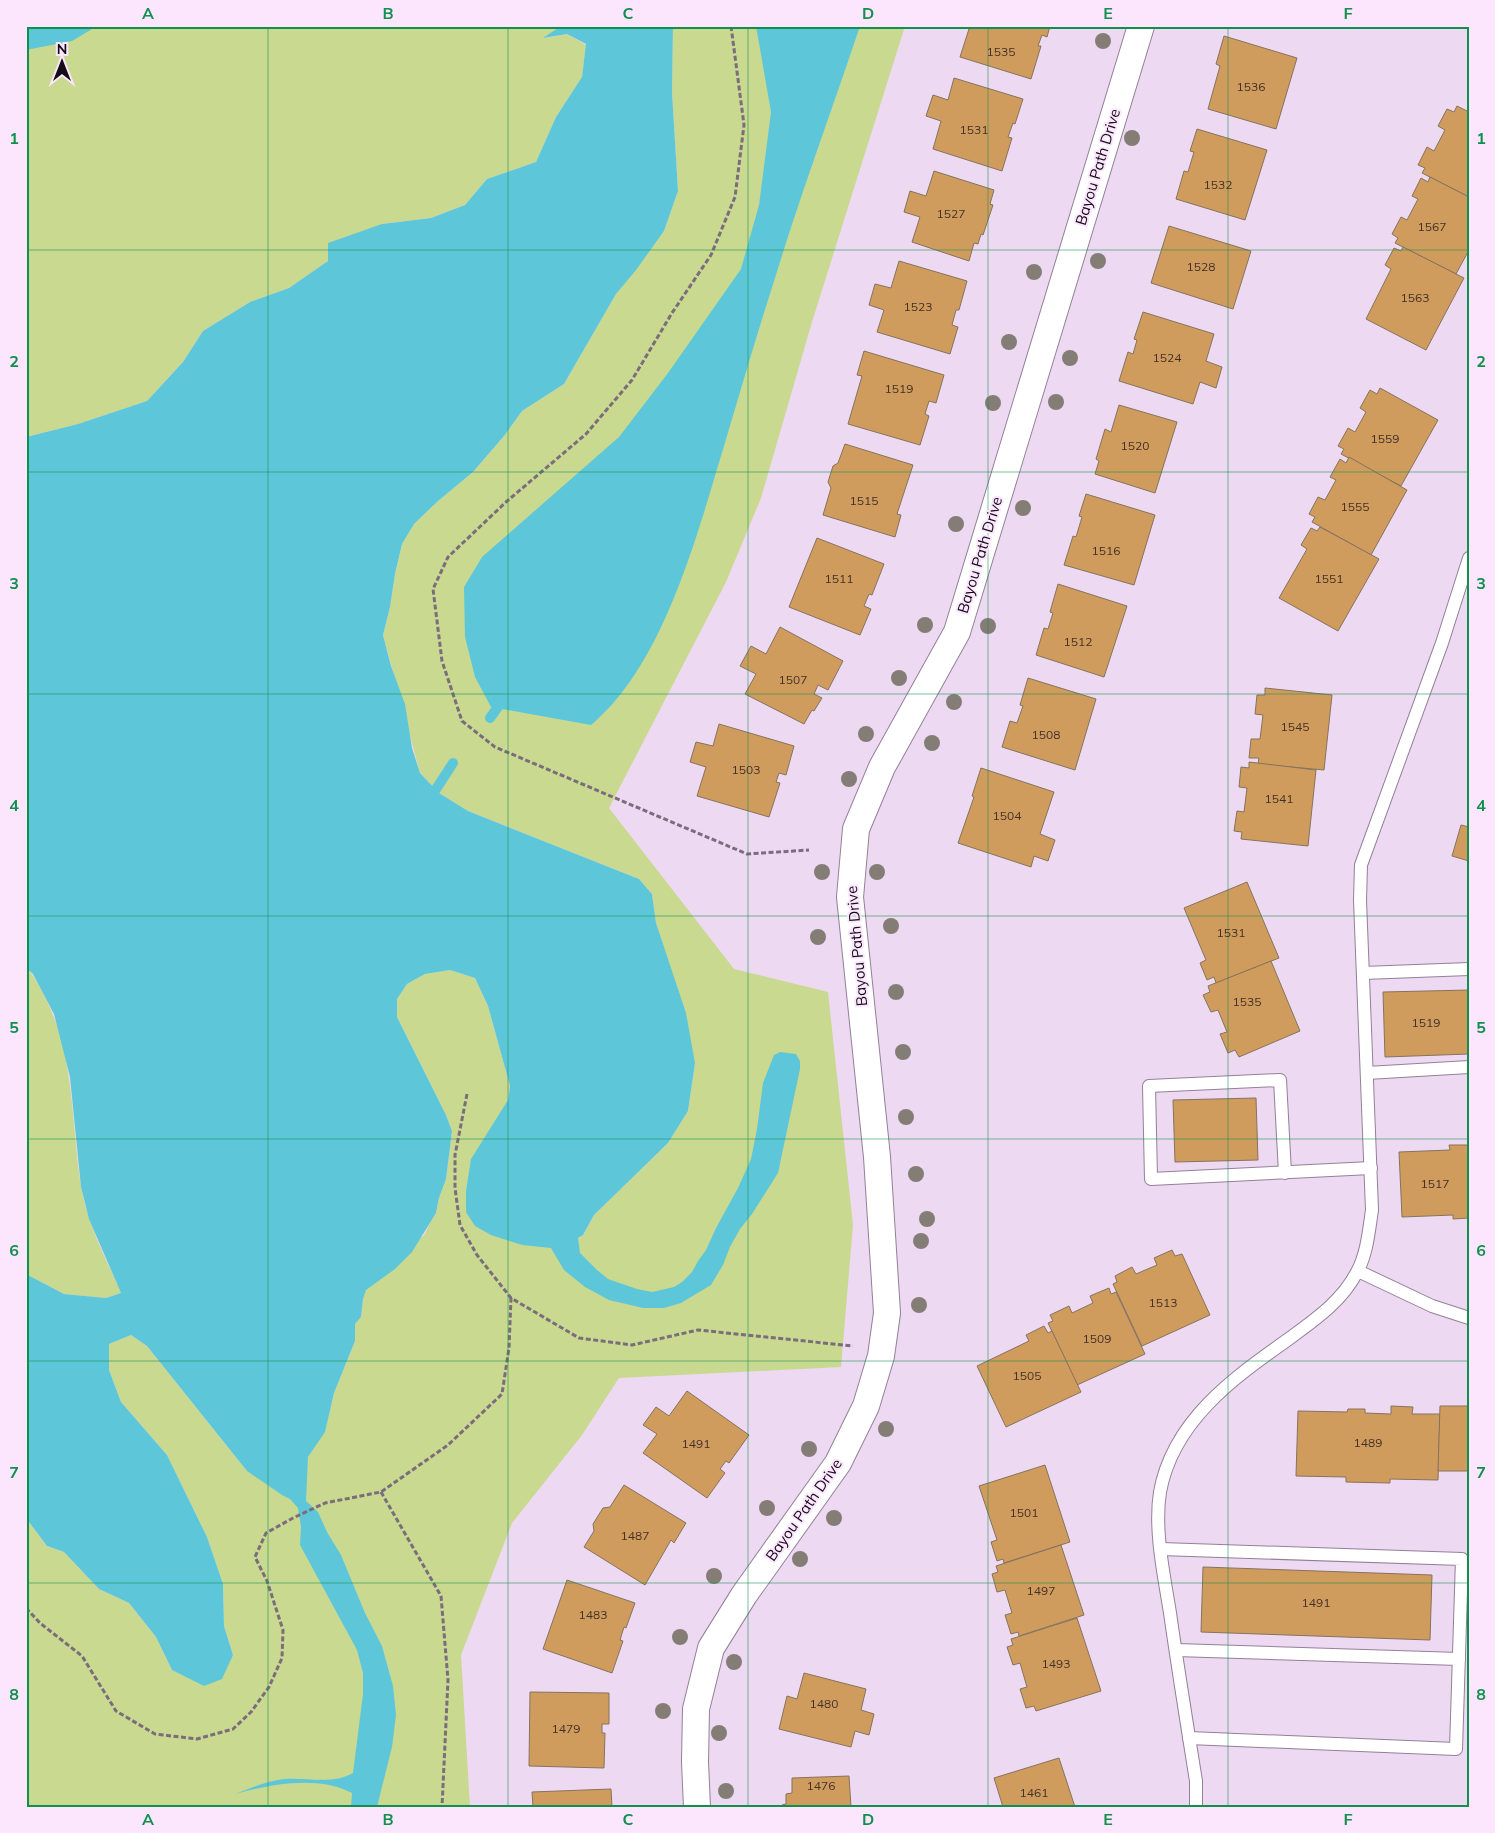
<svg xmlns="http://www.w3.org/2000/svg" width="1495" height="1833" viewBox="0 0 1495 1833" font-family="Mulish,sans-serif">
<rect width="100%" height="100%" fill="#edd9f1"/>
<!-- green -->
<g fill="#c9d990">
<polygon points="26,26 561,26 545,38 567,34 586,45 582,77 556,117 536,162 487,179 465,205 431,218 382,224 289,288 250,302 203,331 183,362 147,401 78,424 26,437"/>
<polygon points="673,26 905,26 812,322 761,498 726,582 609,808 734,969 828,992 853,1225 841,1367 619,1378 582,1435 512,1523 461,1655 470,1807 26,1807 26,1518 47,1546 64,1552 99,1589 129,1603 156,1637 172,1670 185,1676 233,1655 224,1626 223,1584 207,1537 167,1455 121,1402 109,1370 109,1344 131,1335 147,1346 247,1471 307,1480 306,1472 308,1457 325,1431 334,1393 355,1341 355,1324 361,1317 363,1299 366,1289 378,1280 425,1234 430,1222 436,1213 439,1198 446,1179 452,1131 446,1115 397,1017 397,999 407,984 425,974 450,970 475,978 488,1006 510,1086 508,1100 501,1113 466,1212 568,1245 583,1235 594,1215 668,1143 688,1111 695,1063 656,923 652,894 639,879 468,811 439,793 420,773 383,635 390,607 395,574 402,544 414,524 438,501 473,472 504,436 522,411 564,384 616,294 664,231 678,191 672,92"/>
<path d="M26 968C35 976 39 986 45 997 75 1056 71 1122 81 1186 87 1223 106 1259 121 1293L106 1298 64 1294 26 1274Z"/>
</g>
<!-- water -->
<g fill="#5dc7d9">
<polygon points="26,26 97,26 72,41 26,50"/>
<path d="M561 26H673L672 92 678 191 664 231 636 270 616 294 564 384 522 411 504 436 473 472 438 501 414 524 402 544 395 574 390 607 383 635 391 666 405 704 412 748 420 773 439 793 468 811 639 879 652 894 656 923 686 1013 695 1063 688 1111 668 1143 594 1215 583 1235 578 1238 580 1253 597 1270 608 1279 637 1289 652 1292 674 1287 682 1282 692 1272 698 1261 706 1250 716 1228 738 1188 751 1159 757 1129 763 1083 774 1055 780 1052 796 1054 800 1061V1069L778 1173 752 1214 740 1229 730 1247 723 1265 711 1285 681 1303 664 1308H643L609 1300 585 1287 564 1270 551 1248 522 1245 491 1235 475 1226 466 1212V1191L471 1159 508 1100 510 1086 488 1006 475 978 450 970 425 974 407 984 397 999V1017L446 1115 452 1131 446 1179 439 1198 436 1213 412 1252 395 1269 366 1290 363 1299 361 1317 355 1324V1341L334 1393 325 1432 308 1457 306 1501 318 1512 327 1532 341 1555 365 1613 382 1646 393 1686 396 1715 392 1747 377 1807H351L352 1793C318 1775 271 1784 235 1794 251 1788 267 1781 284 1779 306 1777 333 1785 353 1773L363 1694V1673L357 1650 300 1545 301 1527 298 1508 290 1499 282 1495 247 1471 147 1346 131 1335 109 1344V1370L121 1402 167 1455 207 1537 223 1584 224 1626 233 1655 222 1679 204 1686 172 1670 156 1637 129 1603 99 1589 64 1552 47 1546 26 1518V1274L64 1294 106 1298 121 1293 89 1219 81 1187 70 1077 54 1014 33 974 26 968V437L78 424 147 401 183 362 203 331 250 302 289 288 328 261V243L382 224 431 218 465 205 487 179 536 162 556 117 582 77 586 44 567 34 543 38Z"/>
<path d="M756 26H860C832 110 801 193 775 278 756 337 739 396 721 456 695 542 662 666 591 725L491 707 475 677 465 637 464 587 482 557 619 437 668 373 741 269 759 205 771 112Z"/>
</g>
<g fill="none" stroke-linecap="round" stroke-linejoin="round">
<!-- stream -->
<g stroke="#5dc7d9" stroke-width="10">
<polyline points="490,718 505,697"/>
<polyline points="429,800 453,763"/>
</g>
</g>
<!-- building -->
<g fill="#d09c5e" stroke="#85735d">
<polygon points="960,26 1050,26 1047,37 1042,35 1038,46 1041,46 1031,79 960,57 969,29"/>
<polygon points="1224,36 1297,58 1276,129 1208,109 1220,66 1216,64"/>
<polygon points="954,78 1023,99 1015,124 1013,123 1008,137 1012,138 1002,171 933,149 941,121 926,116 933,95 948,100"/>
<polygon points="1457,106 1469,112 1469,197 1422,173 1425,168 1418,165 1427,147 1434,151 1445,130 1438,126 1447,109 1454,112"/>
<polygon points="1197,129 1267,150 1245,220 1176,199 1184,171 1188,172 1194,152 1190,151"/>
<polygon points="934,171 994,190 990,204 993,205 983,235 981,234 978,244 974,243 969,261 912,242 920,217 904,212 910,191 926,196"/>
<polygon points="1430,177 1469,197 1469,250 1456,274 1395,243 1398,238 1392,234 1401,217 1407,220 1418,199 1412,196 1421,178 1428,182"/>
<polygon points="1169,226 1251,251 1233,309 1151,283"/>
<polygon points="1403,247 1464,278 1426,350 1366,319 1391,269 1385,265 1394,248 1401,251"/>
<polygon points="899,261 967,281 959,310 956,310 952,325 958,327 950,354 877,332 884,310 869,305 875,284 891,288"/>
<polygon points="1143,312 1214,334 1206,361 1222,367 1216,388 1200,382 1193,404 1119,381 1128,352 1133,354 1137,340 1134,339"/>
<polygon points="864,351 944,375 936,403 929,401 925,414 929,416 920,445 848,424 862,376 857,375"/>
<polygon points="1380,388 1438,420 1401,486 1341,454 1344,449 1338,446 1348,428 1355,432 1366,412 1360,408 1370,390 1377,394"/>
<polygon points="1119,405 1177,422 1155,493 1095,474 1099,461 1096,459 1105,429 1111,432"/>
<polygon points="845,444 913,465 897,514 901,515 895,537 823,515 831,488 828,482 833,466 838,463"/>
<polygon points="1349,457 1407,490 1371,555 1312,522 1315,517 1309,514 1318,497 1325,500 1336,480 1330,477 1340,459 1346,463"/>
<polygon points="1086,494 1155,515 1134,585 1064,565 1073,536 1076,537 1082,517 1079,516"/>
<polygon points="1320,527 1379,559 1338,631 1279,598 1307,549 1301,545 1311,528 1317,531"/>
<polygon points="817,538 884,564 872,595 869,594 864,606 871,609 860,635 789,607"/>
<polygon points="1058,584 1127,606 1104,677 1036,655 1044,628 1048,629 1053,613 1050,612"/>
<polygon points="780,627 843,661 828,690 818,685 814,694 822,698 814,711 812,710 804,724 745,694 756,674 740,666 751,646 766,654"/>
<polygon points="1028,678 1096,699 1075,770 1002,747 1010,721 1017,723 1023,706 1020,705"/>
<polygon points="1265,688 1332,695 1324,770 1258,764 1259,758 1249,758 1251,739 1260,739 1263,715 1255,714 1257,695 1265,695"/>
<polygon points="719,724 794,746 786,775 779,773 776,782 780,783 769,817 697,796 706,767 690,762 696,742 713,746"/>
<polygon points="1249,762 1316,770 1308,846 1241,839 1242,832 1234,831 1237,811 1244,812 1247,788 1239,787 1241,767 1249,768"/>
<polygon points="981,768 1054,792 1040,834 1055,840 1048,861 1034,856 1031,867 958,843 974,797 972,796"/>
<polygon points="1461,825 1469,827 1469,861 1452,856"/>
<polygon points="1247,882 1279,958 1216,983 1214,977 1207,980 1200,963 1206,960 1184,908"/>
<polygon points="1271,961 1300,1031 1239,1057 1235,1050 1228,1053 1220,1034 1227,1032 1218,1010 1211,1012 1203,995 1210,992 1208,986"/>
<polygon points="1469,990 1469,1054 1385,1057 1383,992"/>
<polygon points="1256,1098 1258,1160 1175,1162 1173,1100"/>
<polygon points="1449,1145 1469,1145 1469,1218 1453,1219 1453,1215 1402,1217 1399,1152 1450,1150"/>
<polygon points="1172,1250 1175,1256 1182,1254 1210,1315 1142,1346 1113,1284 1117,1282 1115,1276 1132,1267 1136,1274 1157,1265 1154,1258"/>
<polygon points="1109,1288 1111,1294 1116,1292 1145,1354 1077,1385 1048,1323 1053,1321 1050,1315 1069,1306 1072,1313 1093,1303 1090,1296"/>
<polygon points="1044,1326 1048,1333 1052,1331 1081,1392 1006,1427 977,1366 1029,1341 1026,1335"/>
<polygon points="687,1391 749,1435 729,1463 726,1461 720,1469 725,1473 707,1498 643,1453 657,1434 643,1425 656,1407 669,1416"/>
<polygon points="1391,1406 1413,1407 1412,1414 1440,1414 1438,1480 1390,1479 1390,1483 1346,1482 1346,1477 1296,1476 1298,1411 1347,1412 1348,1409 1365,1409 1365,1413 1391,1414"/>
<polygon points="1440,1406 1469,1406 1469,1471 1438,1471"/>
<polygon points="1045,1465 1070,1542 1004,1563 1003,1559 997,1561 991,1542 997,1540 979,1486"/>
<polygon points="624,1485 686,1523 674,1543 671,1540 645,1585 584,1547 594,1531 593,1524 603,1508 610,1507"/>
<polygon points="1061,1545 1084,1615 1019,1636 1018,1632 1011,1634 1005,1615 1012,1613 1005,1590 997,1592 992,1574 998,1572 996,1566"/>
<polygon points="1203,1567 1432,1575 1430,1640 1201,1632"/>
<polygon points="567,1580 635,1603 626,1628 624,1627 620,1640 623,1641 612,1673 543,1649"/>
<polygon points="1077,1618 1101,1691 1036,1711 1034,1706 1026,1708 1020,1689 1027,1687 1020,1663 1013,1665 1007,1647 1013,1645 1011,1639"/>
<polygon points="804,1673 866,1689 861,1710 874,1714 869,1735 855,1731 851,1747 779,1729 787,1696 797,1699"/>
<polygon points="530,1692 609,1693 609,1724 602,1724 602,1733 605,1733 604,1768 529,1766"/>
<polygon points="1059,1758 1075,1807 1003,1807 994,1778"/>
<polygon points="849,1776 851,1807 782,1807 782,1805 786,1804 786,1794 792,1793 792,1778"/>
<polygon points="611,1789 612,1807 533,1807 532,1792"/>
</g>
<g fill="none" stroke-linecap="round" stroke-linejoin="round">
<!-- service casing -->
<g stroke="#938197" stroke-width="14">
<g id="service">
<polyline points="1363,973 1469,969"/>
<polyline points="1367,1073 1469,1067"/>
<polyline points="1285,1173 1280,1080 1149,1086 1151,1179 1371,1168"/>
<polyline points="1358,1271 1432,1306 1469,1318"/>
<polyline points="1161,1549 1462,1559 1456,1749 1189,1738"/>
<polyline points="1176,1650 1459,1659"/>
<path d="M1196 1807V1781C1187 1725 1178 1669 1170 1613 1164 1575 1154 1530 1160 1492 1173 1420 1235 1377 1290 1338 1316 1319 1342 1301 1357 1272 1367 1254 1369 1230 1372 1210L1360 900 1361 865 1442 643 1469 558"/>
</g>
</g>
<!-- minor casing -->
<g stroke="#938197" stroke-width="28">
<polyline id="minor" points="697,1807 695,1762 696,1709 711,1648 744,1595 838,1463 866,1406 881,1356 887,1313 877,1157 850,897 856,829 882,767 957,632 1141,26"/>
</g>
<!-- path -->
<g stroke="#7a6d7c" stroke-width="3" stroke-dasharray="5 2.5" stroke-linecap="butt">
<polyline points="731,26 744,125 735,197 711,255 672,313 632,380 586,434 506,502 448,557 433,589 442,661 462,721 495,747 747,854 809,850"/>
<polyline points="467,1094 455,1155 455,1188 460,1225 477,1255 511,1298 579,1338 632,1345 698,1330 853,1346"/>
<polyline points="381,1492 441,1596 448,1680 442,1807"/>
<polyline points="26,1608 40,1623 82,1656 116,1711 155,1734 197,1739 233,1729 251,1712 269,1687 282,1658 283,1630 267,1581 255,1557 266,1533 293,1518 325,1503 381,1492 448,1445 502,1394 509,1348 511,1298"/>
</g>
<!-- service -->
<use href="#service" stroke="#fff" stroke-width="12"/>
<!-- minor -->
<use href="#minor" stroke="#fff" stroke-width="26"/>
</g>
<!-- trees -->
<g fill="#837d76">
<circle cx="1103" cy="41" r="8"/>
<circle cx="1132" cy="138" r="8"/>
<circle cx="1098" cy="261" r="8"/>
<circle cx="1034" cy="272" r="8"/>
<circle cx="1009" cy="342" r="8"/>
<circle cx="1070" cy="358" r="8"/>
<circle cx="1056" cy="402" r="8"/>
<circle cx="993" cy="403" r="8"/>
<circle cx="1023" cy="508" r="8"/>
<circle cx="956" cy="524" r="8"/>
<circle cx="925" cy="625" r="8"/>
<circle cx="988" cy="626" r="8"/>
<circle cx="899" cy="678" r="8"/>
<circle cx="954" cy="702" r="8"/>
<circle cx="866" cy="734" r="8"/>
<circle cx="932" cy="743" r="8"/>
<circle cx="849" cy="779" r="8"/>
<circle cx="822" cy="872" r="8"/>
<circle cx="877" cy="872" r="8"/>
<circle cx="891" cy="926" r="8"/>
<circle cx="818" cy="937" r="8"/>
<circle cx="896" cy="992" r="8"/>
<circle cx="903" cy="1052" r="8"/>
<circle cx="906" cy="1117" r="8"/>
<circle cx="916" cy="1174" r="8"/>
<circle cx="927" cy="1219" r="8"/>
<circle cx="921" cy="1241" r="8"/>
<circle cx="919" cy="1305" r="8"/>
<circle cx="886" cy="1429" r="8"/>
<circle cx="809" cy="1449" r="8"/>
<circle cx="767" cy="1508" r="8"/>
<circle cx="834" cy="1518" r="8"/>
<circle cx="800" cy="1559" r="8"/>
<circle cx="714" cy="1576" r="8"/>
<circle cx="680" cy="1637" r="8"/>
<circle cx="734" cy="1662" r="8"/>
<circle cx="663" cy="1711" r="8"/>
<circle cx="719" cy="1733" r="8"/>
<circle cx="726" cy="1791" r="8"/>
</g>
<!-- grid -->
<path fill="none" stroke="#118f4c" stroke-width="1" stroke-opacity="0.55" d="M268 26V1807M508 26V1807M748 26V1807M988 26V1807M1228 26V1807M26 250H1469M26 472H1469M26 694H1469M26 916H1469M26 1139H1469M26 1361H1469M26 1583H1469"/>
<g text-anchor="middle" stroke-width="4" stroke-linejoin="round" paint-order="stroke">
<!-- number labels -->
<g font-size="12" fill="#433127">
<text x="1001" y="56">1535</text>
<text x="1251" y="91">1536</text>
<text x="974" y="134">1531</text>
<text x="1218" y="189">1532</text>
<text x="951" y="218">1527</text>
<text x="1432" y="231">1567</text>
<text x="1201" y="271">1528</text>
<text x="1415" y="302">1563</text>
<text x="918" y="311">1523</text>
<text x="1167" y="362">1524</text>
<text x="899" y="393">1519</text>
<text x="1385" y="443">1559</text>
<text x="1135" y="450">1520</text>
<text x="864" y="505">1515</text>
<text x="1355" y="511">1555</text>
<text x="1106" y="555">1516</text>
<text x="839" y="583">1511</text>
<text x="1329" y="583">1551</text>
<text x="1078" y="646">1512</text>
<text x="793" y="684">1507</text>
<text x="1295" y="731">1545</text>
<text x="1046" y="739">1508</text>
<text x="746" y="774">1503</text>
<text x="1279" y="803">1541</text>
<text x="1007" y="820">1504</text>
<text x="1231" y="937">1531</text>
<text x="1247" y="1006">1535</text>
<text x="1426" y="1027">1519</text>
<text x="1435" y="1188">1517</text>
<text x="1163" y="1307">1513</text>
<text x="1097" y="1343">1509</text>
<text x="1027" y="1380">1505</text>
<text x="1368" y="1447">1489</text>
<text x="696" y="1448">1491</text>
<text x="1024" y="1517">1501</text>
<text x="635" y="1540">1487</text>
<text x="1041" y="1595">1497</text>
<text x="1316" y="1607">1491</text>
<text x="593" y="1619">1483</text>
<text x="1056" y="1668">1493</text>
<text x="824" y="1708">1480</text>
<text x="566" y="1733">1479</text>
<text x="821" y="1790">1476</text>
<text x="1034" y="1797">1461</text>
</g>
<!-- street labels -->
<g font-size="15" fill="#140d15" stroke="#fbe6fe">
<text transform="translate(1098 167) rotate(-73)" y="5">Bayou Path Drive</text>
<text transform="translate(980 555) rotate(-73)" y="5">Bayou Path Drive</text>
<text transform="translate(857 946) rotate(-95)" y="5">Bayou Path Drive</text>
<text transform="translate(804 1510) rotate(-55)" y="5">Bayou Path Drive</text>
</g>
</g>
<!-- border -->
<rect width="1495" height="1833" fill="none" stroke="#fbe6fe" stroke-width="55"/>
<!-- north arrow -->
<g transform="translate(62 62)" stroke="#fbe6fe" stroke-width="4" paint-order="stroke">
<path d="M0-4L9 19L0 12L-9 19Z" fill="#140d15"/>
<text y="-8" font-size="14" font-weight="bold" text-anchor="middle" fill="#140d15">N</text>
</g>
<rect x="28" y="28" width="1440" height="1778" fill="none" stroke="#118f4c" stroke-width="2"/>
<g font-size="16" text-anchor="middle" font-weight="bold" fill="#118f4c">
<text x="148" y="19">A</text>
<text x="388" y="19">B</text>
<text x="628" y="19">C</text>
<text x="868" y="19">D</text>
<text x="1108" y="19">E</text>
<text x="1348" y="19">F</text>
<text x="14" y="144">1</text>
<text x="1481" y="144">1</text>
<text x="14" y="367">2</text>
<text x="1481" y="367">2</text>
<text x="14" y="589">3</text>
<text x="1481" y="589">3</text>
<text x="14" y="811">4</text>
<text x="1481" y="811">4</text>
<text x="14" y="1033">5</text>
<text x="1481" y="1033">5</text>
<text x="14" y="1256">6</text>
<text x="1481" y="1256">6</text>
<text x="14" y="1478">7</text>
<text x="1481" y="1478">7</text>
<text x="14" y="1700">8</text>
<text x="1481" y="1700">8</text>
<text x="148" y="1825">A</text>
<text x="388" y="1825">B</text>
<text x="628" y="1825">C</text>
<text x="868" y="1825">D</text>
<text x="1108" y="1825">E</text>
<text x="1348" y="1825">F</text>
</g>
</svg>
